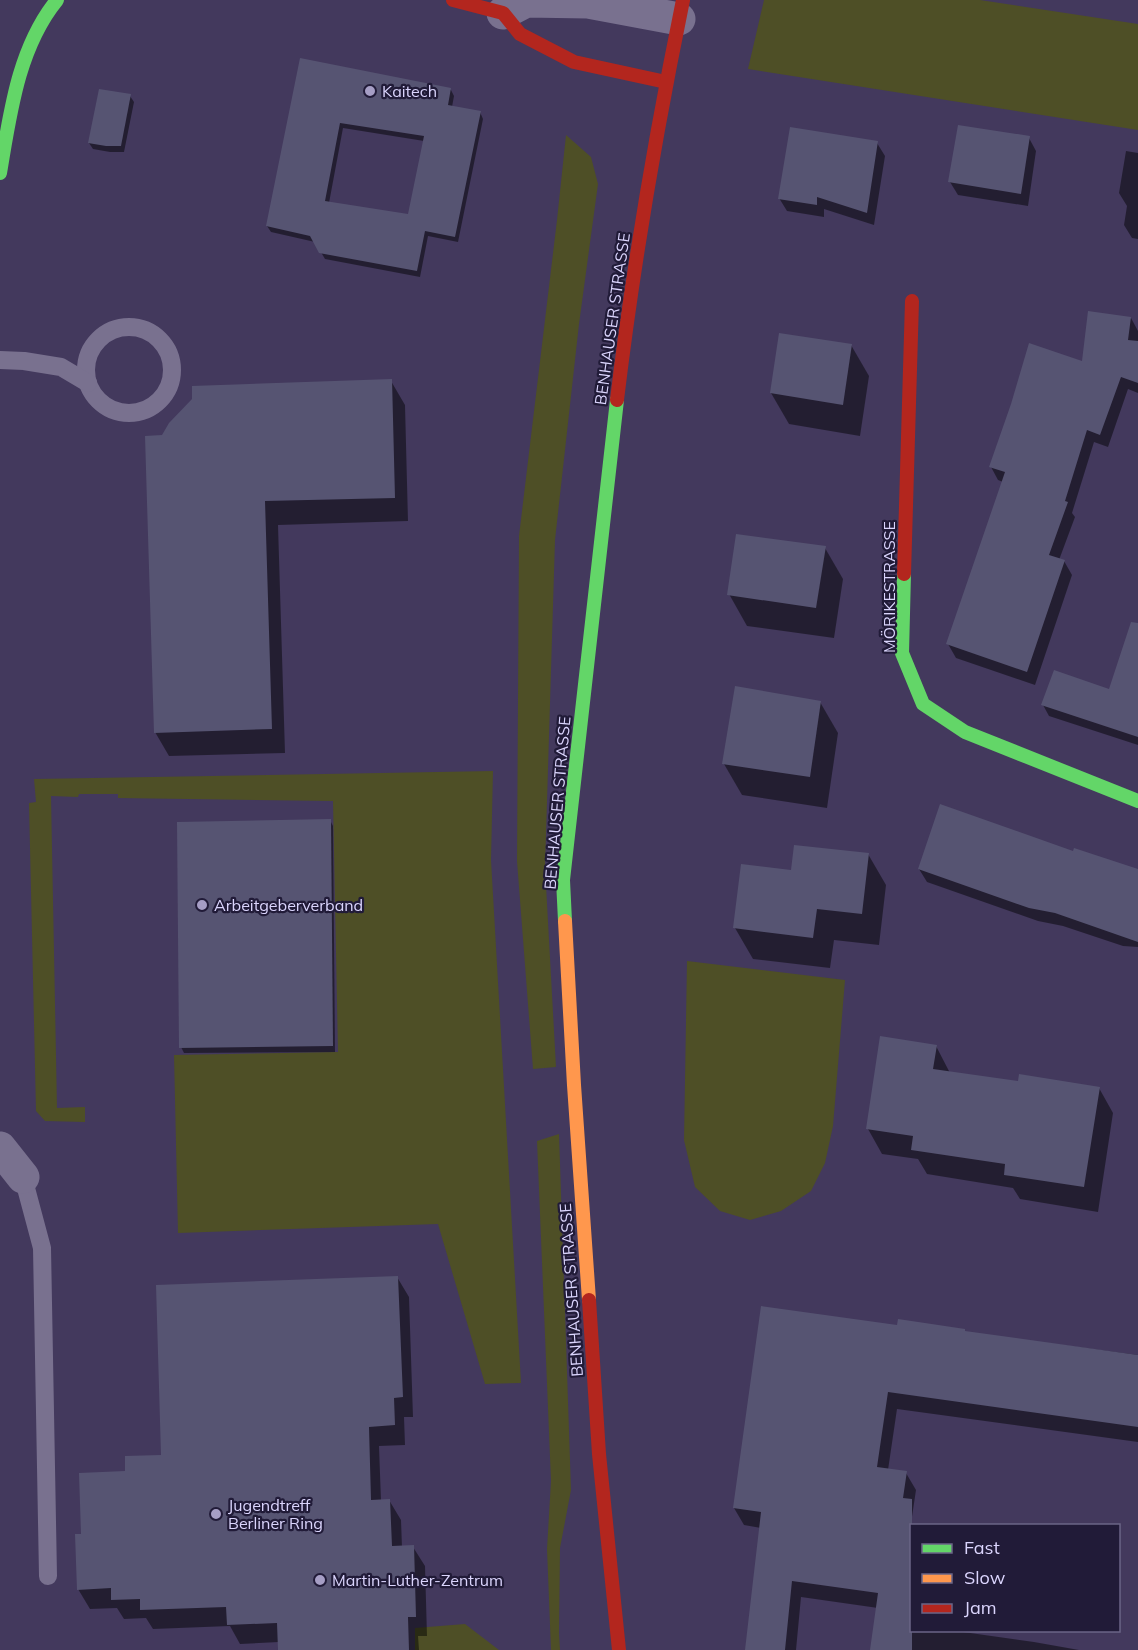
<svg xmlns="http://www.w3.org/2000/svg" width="1138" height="1650" viewBox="0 0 1138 1650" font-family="Mulish,sans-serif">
<rect width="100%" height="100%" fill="#43395d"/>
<!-- green -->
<g fill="#4e4f26">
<polygon points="764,0 980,0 1138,24 1138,130 748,69"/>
<polygon points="566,135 591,157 598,184 579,324 555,540 545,867 556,1067 533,1069 517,861 519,536 557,220"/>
<polygon points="493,771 491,860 521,1383 485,1384 438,1224 178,1233 174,1055 338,1052 333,801 118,798 118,794 79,794 78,797 51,796 57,1108 85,1107 85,1122 45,1121 36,1111 29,803 36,802 34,779"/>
<polygon points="687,961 845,980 833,1126 825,1163 811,1191 781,1211 750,1220 720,1211 695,1187 684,1140"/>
<polygon points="559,1134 571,1490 560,1548 559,1633 560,1650 551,1650 547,1549 551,1481 537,1141"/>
<polygon points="465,1624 499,1650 415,1650 415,1628"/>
</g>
<!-- shadow -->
<g fill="#0007" fill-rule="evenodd">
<path d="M301 60 451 90 454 96 452 107 480 112 483 119 458 242 428 236 420 277 325 259 315 242 271 232 267 226ZM343 128 424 141 409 216 329 203Z"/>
<polygon points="130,96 134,102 124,152 110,152 93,149 89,143"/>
<polygon points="1029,138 1036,151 1028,206 958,195 950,182"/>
<polygon points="877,143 885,156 874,225 824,209 824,217 787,211 779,198"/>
<polygon points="1126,151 1138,153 1138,239 1132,238 1124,225 1127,206 1119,193"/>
<polygon points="1131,318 1138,331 1138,393 1128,389 1108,447 1094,442 1072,513 1075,517 1059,560 1064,561 1072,575 1035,685 956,658 948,644 1003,482 998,480 991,467 1083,363"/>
<polygon points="851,345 869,376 860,436 789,424 771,393"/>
<polygon points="391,381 405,405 408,521 278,525 285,753 169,756 155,732 163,437 194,400"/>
<polygon points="825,548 843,579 834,638 747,626 729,594"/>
<polygon points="1138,669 1138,745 1049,716 1043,705 1110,691"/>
<polygon points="820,702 838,733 827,808 742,795 724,764"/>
<polygon points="330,820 333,826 335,1052 184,1053 181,1047"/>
<polygon points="1074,853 1138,871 1138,947 1123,946 1063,926 1038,921 927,882 919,869"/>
<polygon points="868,854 886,885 879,945 834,940 830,968 753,959 735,928 792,872"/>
<polygon points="936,1046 950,1073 1020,1083 1099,1088 1113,1113 1098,1212 1020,1199 1013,1188 927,1174 918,1159 882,1154 868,1129"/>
<polygon points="397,1277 409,1297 413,1417 404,1417 405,1445 379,1446 381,1501 389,1500 401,1520 402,1547 413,1547 425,1566 427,1636 418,1636 419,1650 279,1650 279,1642 240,1644 230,1626 153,1629 146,1618 124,1619 117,1608 90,1609 78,1589 83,1536 127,1473 163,1456"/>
<polygon points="898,1326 1009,1338 1138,1355 1138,1442 897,1409 888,1470 906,1473 916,1490 900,1597 912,1630 949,1630 1034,1642 1079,1650 872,1650 878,1608 801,1597 796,1650 746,1650 761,1528 744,1525 734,1508"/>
</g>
<!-- building -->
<g fill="#565472" fill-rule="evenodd">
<path d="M300 58 451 88 448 105 481 111 455 237 425 231 417 271 319 253 310 236 266 226ZM340 123 424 136 408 214 325 201Z"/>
<polygon points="99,89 131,94 121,146 106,146 88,143"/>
<polygon points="958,125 1030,136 1021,194 948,182"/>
<polygon points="790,127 878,141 867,213 817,197 817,205 778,199"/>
<polygon points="1088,311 1131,317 1128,340 1138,341 1138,383 1121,377 1100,435 1087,430 1065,501 1068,502 1049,555 1065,560 1027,672 946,644 1005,472 989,467 1011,404 1029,343 1082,361"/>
<polygon points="779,333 852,344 843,405 770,393"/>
<polygon points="392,379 395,498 265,501 272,729 154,733 145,436 162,435 169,423 192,399 192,386"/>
<polygon points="736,534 826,546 816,608 727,595"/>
<polygon points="1131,622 1138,623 1138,737 1041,705 1054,670 1109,689"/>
<polygon points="735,686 821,701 810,777 722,764"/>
<polygon points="940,804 1073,851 1074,848 1138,869 1138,942 1055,913 1029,908 918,869"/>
<polygon points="331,819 333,1046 179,1048 177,822"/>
<polygon points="794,845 869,853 862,914 817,909 813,938 733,928 741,864 791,870"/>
<polygon points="880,1036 937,1045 933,1069 1018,1081 1019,1074 1100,1087 1084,1187 1004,1175 1005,1164 911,1150 913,1136 866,1129"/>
<polygon points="398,1276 403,1397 394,1398 395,1425 369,1427 371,1500 390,1499 392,1546 414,1545 416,1617 408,1617 409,1650 278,1650 277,1623 227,1625 226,1607 140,1610 140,1599 111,1600 111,1588 77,1590 75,1534 81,1534 79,1473 125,1471 125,1456 161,1455 156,1285"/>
<polygon points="761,1306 897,1325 898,1319 965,1329 965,1331 1138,1355 1138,1427 888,1392 877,1467 907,1471 903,1498 912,1499 912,1650 870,1650 878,1593 792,1581 785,1650 745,1650 761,1512 733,1508"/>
</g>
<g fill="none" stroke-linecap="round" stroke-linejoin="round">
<!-- lane -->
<g stroke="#79718f" stroke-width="18">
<circle cx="129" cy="370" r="43"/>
<polyline points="0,360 24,361 61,367 88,383"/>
<polyline points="23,1177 42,1248 48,1576"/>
</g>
<!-- street -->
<g stroke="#79718f" stroke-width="33">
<polyline points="503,13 526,1 588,2 679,19"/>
<polyline points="0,1148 23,1177"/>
</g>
<!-- fast -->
<g stroke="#63d668" stroke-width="14">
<path d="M0 173C10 114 18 48 57 0"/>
<polyline points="904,574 902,653 923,704 965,732 1138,801"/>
<polyline points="565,921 563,880 617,400"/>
</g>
<!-- slow -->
<polyline stroke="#ff974d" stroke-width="14" points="565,921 574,1085 589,1300"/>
<!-- jam -->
<g stroke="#b3261e" stroke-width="14">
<polyline points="453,0 503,13 520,34 574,62 666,82"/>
<path d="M617 400C633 266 656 132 683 0"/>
<polyline points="904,574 912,301"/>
<polyline points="589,1300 599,1454 619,1650"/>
</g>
</g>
<!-- markers -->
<g fill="#a69ec5" stroke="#211b38" stroke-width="2">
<circle cx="370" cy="91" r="6"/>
<circle cx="202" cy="905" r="6"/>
<circle cx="216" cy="1514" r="6"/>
<circle cx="320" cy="1580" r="6"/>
</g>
<g text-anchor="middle" stroke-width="4.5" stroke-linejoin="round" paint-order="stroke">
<!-- poi labels -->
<g font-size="16" fill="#dbd5fd" stroke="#211b38" text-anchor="start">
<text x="382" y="97">Kaitech</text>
<text x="214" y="911">Arbeitgeberverband</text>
<text x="228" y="1511">Jugendtreff<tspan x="228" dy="18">Berliner Ring</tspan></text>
<text x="332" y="1586">Martin-Luther-Zentrum</text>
</g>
<!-- street labels -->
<g font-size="16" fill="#dbd5fd" stroke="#211b38">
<text transform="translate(612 319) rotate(-82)" y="6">BENHAUSER STRASSE</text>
<text transform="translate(889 587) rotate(-90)" y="6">MÖRIKESTRASSE</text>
<text transform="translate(557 803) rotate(-85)" y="6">BENHAUSER STRASSE</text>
<text transform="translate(571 1290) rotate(-94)" y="6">BENHAUSER STRASSE</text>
</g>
</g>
<!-- legend -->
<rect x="910" y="1524" width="210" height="108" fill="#211b38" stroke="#6b6587" stroke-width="1.5"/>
<rect x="922" y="1544" width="30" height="9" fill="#63d668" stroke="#6b6587" stroke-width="1.5"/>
<text x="964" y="1554" font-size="18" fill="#dbd5fd">Fast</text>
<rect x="922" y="1574" width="30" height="9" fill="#ff974d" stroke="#6b6587" stroke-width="1.5"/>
<text x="964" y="1584" font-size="18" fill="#dbd5fd">Slow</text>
<rect x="922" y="1604" width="30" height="9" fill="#b3261e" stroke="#6b6587" stroke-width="1.5"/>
<text x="964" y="1614" font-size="18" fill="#dbd5fd">Jam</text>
</svg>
